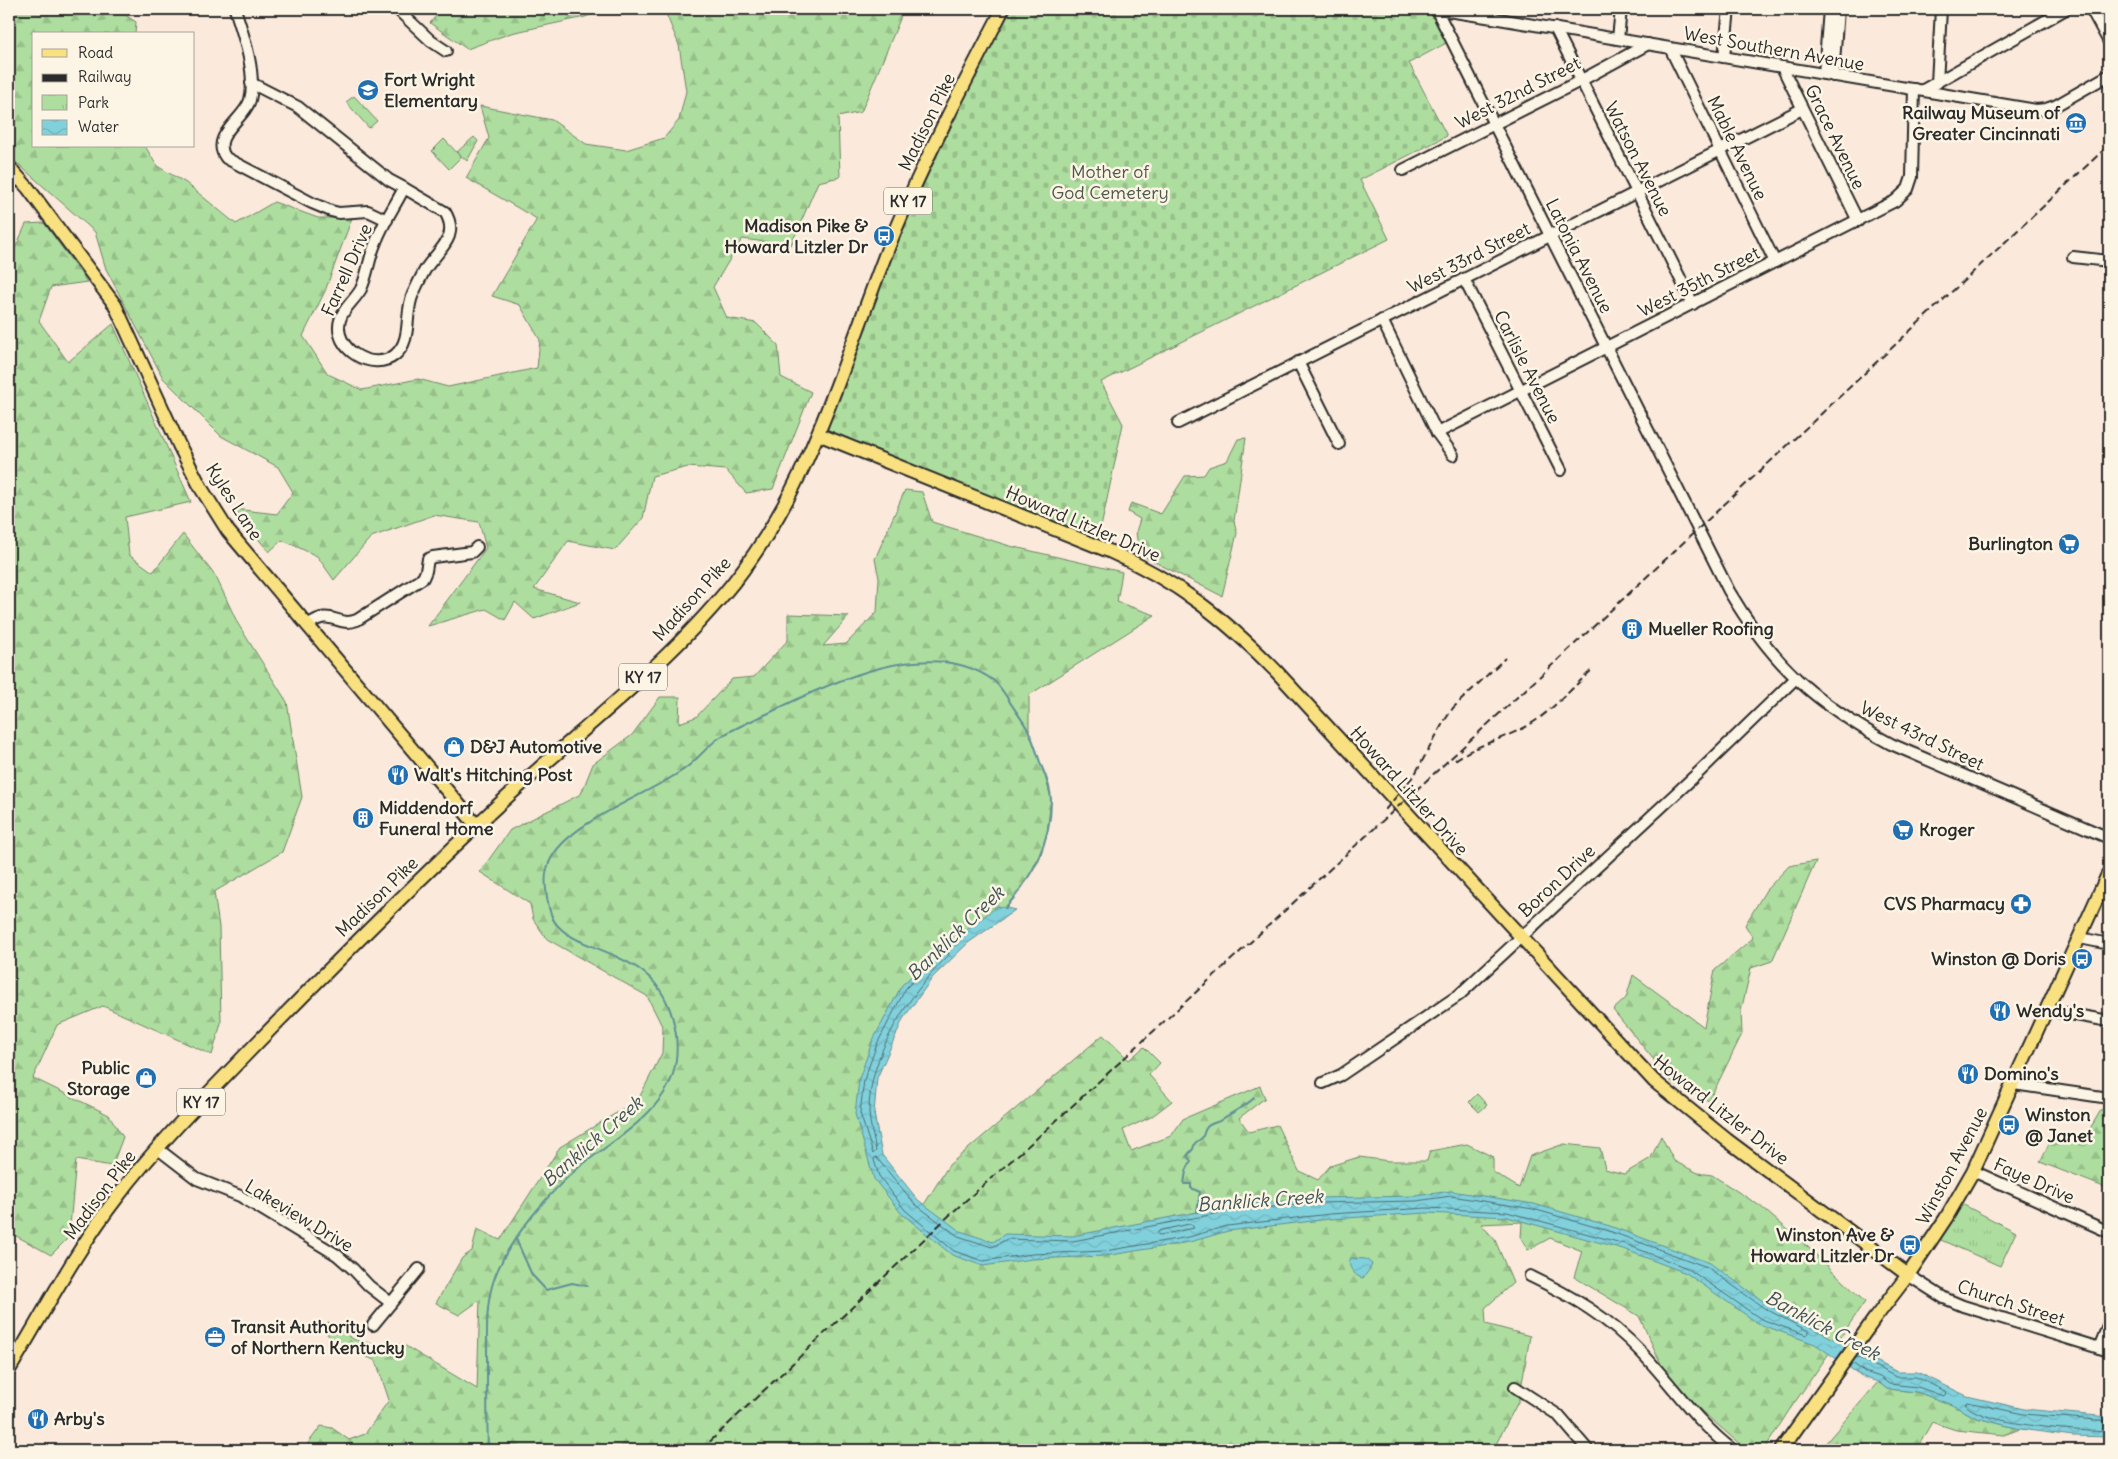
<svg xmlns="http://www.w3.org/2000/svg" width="2118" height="1459" viewBox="0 0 2118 1459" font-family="Delius,sans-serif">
<defs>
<pattern id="forest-firs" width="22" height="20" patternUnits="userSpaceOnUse" patternTransform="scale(1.25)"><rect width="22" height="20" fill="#aede9f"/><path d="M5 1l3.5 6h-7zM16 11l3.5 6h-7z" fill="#96bf89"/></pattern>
<pattern id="cemetery-stones" width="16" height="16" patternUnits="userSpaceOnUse" patternTransform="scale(1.25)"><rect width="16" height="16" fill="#aede9f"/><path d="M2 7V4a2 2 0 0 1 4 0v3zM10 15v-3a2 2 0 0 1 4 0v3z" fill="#96bf89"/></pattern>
<pattern id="park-tufts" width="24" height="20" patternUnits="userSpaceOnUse" patternTransform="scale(1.25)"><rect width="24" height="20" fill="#aede9f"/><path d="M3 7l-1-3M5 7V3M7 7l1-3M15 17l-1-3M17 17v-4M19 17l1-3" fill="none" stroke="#96bf89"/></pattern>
<pattern id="water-waves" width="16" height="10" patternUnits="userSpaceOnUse" patternTransform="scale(1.25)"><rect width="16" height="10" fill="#81d1dc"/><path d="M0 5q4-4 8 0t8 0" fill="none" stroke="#70b4bd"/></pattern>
</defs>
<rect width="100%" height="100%" fill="#fbe9db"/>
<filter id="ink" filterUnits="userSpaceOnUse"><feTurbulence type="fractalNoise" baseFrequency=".02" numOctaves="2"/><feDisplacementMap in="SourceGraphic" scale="10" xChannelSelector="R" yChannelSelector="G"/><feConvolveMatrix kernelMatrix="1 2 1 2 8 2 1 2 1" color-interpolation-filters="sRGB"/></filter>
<g filter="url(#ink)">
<!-- forest -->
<g fill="url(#forest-firs)" stroke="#6c8465">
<polygon points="9,9 116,9 136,22 135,34 34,34 34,146 145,146 157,166 186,183 236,224 274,202 318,218 352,218 325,291 303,336 328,374 362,390 418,379 448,387 537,368 540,340 520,305 492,296 537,219 466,178 489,138 480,106 552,120 586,144 626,150 664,138 679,120 686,91 679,45 664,9 901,9 900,19 861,112 838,117 840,177 818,182 791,245 742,239 713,287 727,318 756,323 778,345 781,377 811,392 773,489 746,493 726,470 688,467 652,476 643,518 615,550 568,541 534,589 580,602 534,619 515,602 505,620 486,609 428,626 486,548 479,522 434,515 371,537 334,580 317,556 282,540 269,552 234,509 277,514 293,492 278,467 221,436 163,378 106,269 95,232 9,156"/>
<polygon points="442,9 606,9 585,17 511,33 467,49 430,23"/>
<polygon points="44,223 87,282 51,287 39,321 68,362 113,324 191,502 125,517 129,555 153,572 183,534 216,577 238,624 287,702 302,797 282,852 214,892 219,927 221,1023 212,1055 103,1006 57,1025 33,1078 109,1115 123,1137 112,1166 76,1160 69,1237 51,1255 9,1232 9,254 13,253 26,224"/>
<polygon points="1246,438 1234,521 1237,533 1222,596 1139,554 1136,532 1140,519 1128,512 1131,503 1161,514 1185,476 1204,475 1209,467 1227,461 1238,439"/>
<polygon points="905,490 922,492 932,522 1010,546 1122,572 1117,602 1155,615 1029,695 1029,731 1045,776 1051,798 1047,834 1039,861 1008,906 978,927 914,990 871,1073 878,1159 918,1214 949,1165 1103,1035 1129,1060 1144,1047 1160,1063 1149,1075 1172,1101 1151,1117 1123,1130 1131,1151 1171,1136 1183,1119 1260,1086 1265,1098 1239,1118 1249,1132 1277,1125 1299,1171 1318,1180 1330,1166 1359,1157 1389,1161 1427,1161 1430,1151 1467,1144 1493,1157 1493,1172 1519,1188 1530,1156 1564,1144 1600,1148 1605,1169 1624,1174 1651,1158 1661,1136 1674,1161 1698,1173 1712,1175 1760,1206 1808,1247 1865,1302 1788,1412 1764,1450 1753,1450 1742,1446 1697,1407 1662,1366 1639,1316 1574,1277 1582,1251 1550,1238 1528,1250 1521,1238 1522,1222 1481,1224 1495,1240 1513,1283 1485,1308 1486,1324 1530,1336 1519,1400 1495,1446 1496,1450 303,1450 321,1426 332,1428 349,1440 365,1434 389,1400 376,1361 337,1343 327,1334 328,1322 353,1339 380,1346 402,1344 477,1389 480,1300 459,1315 436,1303 462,1258 472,1251 477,1229 500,1240 560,1147 638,1100 662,1053 663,1028 647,996 547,939 533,919 530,904 480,872 510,830 581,794 593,764 632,735 660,697 680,697 679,723 696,717 732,679 754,677 788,640 788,614 849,616 823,646 846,644 877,612 879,578 875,559"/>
<polygon points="1816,861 1772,961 1751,968 1741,1011 1742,1034 1709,1101 1672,1082 1613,1010 1626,998 1633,975 1704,1027 1715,970 1753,938 1745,925 1766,890 1789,866"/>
<polygon points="2101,1110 2109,1117 2109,1189 2040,1162 2054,1133 2075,1135 2088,1132"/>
<polygon points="1878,1382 1887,1389 1917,1392 1952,1405 1977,1418 2020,1429 2004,1435 1956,1430 1932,1422 1916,1450 1826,1450 1824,1445"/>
</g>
<!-- cemetery -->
<polygon fill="url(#cemetery-stones)" stroke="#6c8465" points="1003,9 1436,9 1452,40 1409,63 1447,136 1360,180 1389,239 1101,382 1123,424 1097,546 818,434 875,282"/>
<!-- park -->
<g fill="url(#park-tufts)" stroke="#6c8465">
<polygon points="354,96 377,121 369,128 346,102"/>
<polygon points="474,137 478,141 467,161 457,152"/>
<polygon points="1477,1094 1487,1105 1479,1112 1469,1102"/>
<polygon points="1956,1201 2016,1232 2000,1266 1934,1237"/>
</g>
<!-- pitch -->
<polygon fill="#aede9f" stroke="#6c8465" points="444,139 461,157 449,169 432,151"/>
<!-- water -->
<g fill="url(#water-waves)" stroke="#5f8f95">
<polygon points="998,906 1015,910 968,943 933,977 903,1019 877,1078 874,1114 882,1155 918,1200 960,1231 993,1242 1005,1234 1072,1236 1229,1206 1316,1198 1416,1196 1451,1191 1534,1204 1610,1226 1710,1263 1767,1304 1897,1372 1917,1372 1967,1396 2024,1409 2109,1417 2109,1437 2073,1436 2020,1429 1977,1418 1952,1405 1917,1392 1887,1389 1878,1382 1863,1377 1815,1344 1759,1324 1686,1273 1623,1249 1507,1217 1427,1213 1330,1219 1228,1231 1190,1242 1105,1256 1032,1259 983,1266 952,1255 901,1213 874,1179 855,1114 859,1079 872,1042 902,985 942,948"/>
<path d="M1351 1258 1366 1259 1372 1264 1370 1269 1363 1278C1356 1277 1350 1270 1349 1262Z"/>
</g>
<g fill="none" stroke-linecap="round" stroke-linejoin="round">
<!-- shore -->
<g stroke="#4d6d72" stroke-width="1">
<path d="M948 951 949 955C909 994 868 1055 869 1113 870 1126 874 1139 876 1151L873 1154 860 1113 864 1080 877 1044 906 988Z"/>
<polygon points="876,1157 915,1204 958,1236 992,1247 1007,1239 1073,1241 1230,1211 1317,1203 1416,1201 1451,1196 1533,1209 1609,1231 1707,1267 1764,1308 1808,1331 1809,1333 1806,1335 1761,1319 1687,1268 1625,1244 1507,1212 1427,1208 1330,1214 1227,1226 1189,1237 1105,1251 1032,1254 983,1261 954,1251 905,1210 879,1176 874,1160"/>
<polygon points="1191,1224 1194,1228 1160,1235 1157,1234 1159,1231"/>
<polyline points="1852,1363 1865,1372 1880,1377 1889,1384 1918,1387 1943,1396 1946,1394 1945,1391 1916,1377 1896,1377 1857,1357"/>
<path d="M2109 1421 2023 1414 1968 1402 1965 1404C1981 1425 2081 1431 2109 1432"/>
</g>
<!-- stream -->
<g stroke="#5f8f95" stroke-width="2">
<path d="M1197 1212 1200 1192 1191 1188V1184H1184L1186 1171 1191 1161 1187 1156 1193 1149 1195 1143 1202 1138C1204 1135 1204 1130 1207 1127 1210 1123 1217 1123 1221 1120 1232 1112 1245 1107 1254 1098"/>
<polyline points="516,1239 532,1275 546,1290 572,1283 587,1286"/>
<path d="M488 1450C487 1418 487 1385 487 1353 487 1331 486 1308 492 1286 503 1244 556 1183 591 1158 619 1138 663 1109 673 1074 683 1039 672 994 643 972 636 966 625 961 617 957 598 947 573 942 558 926 548 917 543 882 547 869 557 825 647 796 683 770 697 761 707 745 722 736 737 727 753 720 769 713 830 682 931 634 994 681 1000 686 1004 693 1008 699 1014 709 1022 719 1028 730 1034 741 1037 754 1041 765 1046 776 1051 789 1051 801 1051 841 1032 879 1005 908"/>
</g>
<!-- minor casing -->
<g stroke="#2b2b2b" stroke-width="14">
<g id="minor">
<path d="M235 9C243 34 257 73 250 100 245 119 209 136 226 158L312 203 331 211 339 213 368 211 387 220"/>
<polyline points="397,9 431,41 446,51"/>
<path d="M1436 9 1729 591C1772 664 1816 704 1891 744L2109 838"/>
<polyline points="2091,9 2109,42"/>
<polyline points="1437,11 1448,11 1493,18 2036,110 2046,109 2055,106 2109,75"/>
<polyline points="1555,28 1693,304"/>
<polyline points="1618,39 1621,9"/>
<polyline points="1670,48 1775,262"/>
<polyline points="1724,57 1729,9"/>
<polyline points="1782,67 1858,221"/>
<polyline points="1824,74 1829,9"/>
<polyline points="1833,76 1838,9"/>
<polyline points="251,83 298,107 389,180 404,188"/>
<polyline points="1937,83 1941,9"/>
<polyline points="1923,90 2066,9"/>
<polyline points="1403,170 1580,81 1648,44"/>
<polyline points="9,187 18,176"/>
<path d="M404 188 445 212C459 235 442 247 429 264 422 273 418 284 413 294 404 313 413 340 395 355 373 373 332 349 340 320 343 308 355 300 361 289 368 274 369 257 376 242 383 223 395 206 404 188Z"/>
<polyline points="2073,257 2109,261"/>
<polyline points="1464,279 1561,470"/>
<polyline points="1382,320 1437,433 1453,455"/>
<polyline points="1298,362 1339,444"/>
<polyline points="1178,423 1802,109"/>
<polyline points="1437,433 1895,201 1908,189 1912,177 1914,89"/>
<path d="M308 625C332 607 336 628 357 620L423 578 426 571 428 559 433 557 472 552 477 547"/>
<polyline points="2080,938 2109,944"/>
<polyline points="2048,1010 2109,1021"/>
<polyline points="1323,1083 1341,1075 1459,995 1698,773 1795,679"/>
<polyline points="2014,1084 2109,1098"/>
<polyline points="158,1149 197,1179 240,1196 337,1255 353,1269 369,1286 391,1303"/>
<polyline points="1973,1171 2109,1232"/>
<polyline points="1908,1275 1944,1298 1963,1306 2109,1351"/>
<path d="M1530 1276C1572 1296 1609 1318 1641 1352 1672 1384 1697 1423 1733 1450"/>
<polyline points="373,1325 419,1269"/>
<polyline points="2099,1348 2109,1323"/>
<polyline points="1515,1387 1558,1415 1588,1450"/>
</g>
</g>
<!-- major casing -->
<g stroke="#2b2b2b" stroke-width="16">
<g id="major">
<polyline points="9,167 28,188 115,305 179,445 201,488 228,531 476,825"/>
<path d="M818 434 1109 551C1177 581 1223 617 1276 671L1654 1081 1727 1140 1908 1275"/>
<path d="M9 1370C44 1312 76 1250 118 1196 160 1141 210 1092 257 1043 329 969 402 896 477 825 561 744 659 675 733 583 814 482 846 351 894 233 926 156 965 82 1003 9"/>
<polyline points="1781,1450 1875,1318 1908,1275 1946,1218 1973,1171 2109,872"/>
</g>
</g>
<!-- minor -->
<use href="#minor" stroke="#fcf5e5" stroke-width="10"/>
<!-- major -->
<use href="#major" stroke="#f9e181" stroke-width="12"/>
<!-- rail -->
<g stroke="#2b2b2b" stroke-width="2" stroke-dasharray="8 4" stroke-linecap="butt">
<path d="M1455 760C1477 744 1505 739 1529 725 1552 711 1573 687 1593 669"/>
<polyline points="1385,810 1415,774 1443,723 1453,708 1505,658"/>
<polyline points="701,1450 954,1211 1046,1130 1562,656 2109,145"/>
</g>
</g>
</g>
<!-- icons -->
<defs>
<g id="school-disc" transform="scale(1.125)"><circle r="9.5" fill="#1f6fb2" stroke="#fcf5e5"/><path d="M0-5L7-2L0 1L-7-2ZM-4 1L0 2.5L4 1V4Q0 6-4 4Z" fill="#fff"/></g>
<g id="museum-disc" transform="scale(1.125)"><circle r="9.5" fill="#1f6fb2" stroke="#fcf5e5"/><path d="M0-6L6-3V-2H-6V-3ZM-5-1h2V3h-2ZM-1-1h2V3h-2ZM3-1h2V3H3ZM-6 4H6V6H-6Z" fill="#fff"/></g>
<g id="bus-disc" transform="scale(1.125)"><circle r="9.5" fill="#1f6fb2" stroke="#fcf5e5"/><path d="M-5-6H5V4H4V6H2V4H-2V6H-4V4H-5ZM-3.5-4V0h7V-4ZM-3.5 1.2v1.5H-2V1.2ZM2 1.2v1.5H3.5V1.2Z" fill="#fff"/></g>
<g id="supermarket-disc" transform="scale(1.125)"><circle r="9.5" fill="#1f6fb2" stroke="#fcf5e5"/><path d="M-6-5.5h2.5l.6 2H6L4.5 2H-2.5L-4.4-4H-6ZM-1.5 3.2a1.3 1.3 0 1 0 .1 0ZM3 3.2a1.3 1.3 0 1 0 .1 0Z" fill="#fff"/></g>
<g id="building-disc" transform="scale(1.125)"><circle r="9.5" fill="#1f6fb2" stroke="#fcf5e5"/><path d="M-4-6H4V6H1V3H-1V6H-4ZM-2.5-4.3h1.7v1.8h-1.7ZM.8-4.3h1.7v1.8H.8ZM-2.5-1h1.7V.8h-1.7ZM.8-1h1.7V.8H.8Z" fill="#fff"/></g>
<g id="shop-disc" transform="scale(1.125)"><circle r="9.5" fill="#1f6fb2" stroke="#fcf5e5"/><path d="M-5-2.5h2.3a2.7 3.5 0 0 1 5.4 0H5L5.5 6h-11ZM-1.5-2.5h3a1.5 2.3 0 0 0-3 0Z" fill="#fff"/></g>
<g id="restaurant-disc" transform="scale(1.125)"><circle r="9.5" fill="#1f6fb2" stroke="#fcf5e5"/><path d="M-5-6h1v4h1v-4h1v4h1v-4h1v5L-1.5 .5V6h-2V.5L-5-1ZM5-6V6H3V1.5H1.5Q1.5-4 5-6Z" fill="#fff"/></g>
<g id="pharmacy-disc" transform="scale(1.125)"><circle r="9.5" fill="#1f6fb2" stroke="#fcf5e5"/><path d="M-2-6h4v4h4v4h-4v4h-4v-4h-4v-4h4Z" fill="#fff"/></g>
<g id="office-disc" transform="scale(1.125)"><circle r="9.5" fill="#1f6fb2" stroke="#fcf5e5"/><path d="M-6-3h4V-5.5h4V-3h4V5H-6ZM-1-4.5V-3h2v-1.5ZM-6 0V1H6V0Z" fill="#fff"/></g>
</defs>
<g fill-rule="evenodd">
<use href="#school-disc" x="368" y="90"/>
<use href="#museum-disc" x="2076" y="123"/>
<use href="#bus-disc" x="884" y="236"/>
<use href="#supermarket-disc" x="2069" y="544"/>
<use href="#building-disc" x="1632" y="629"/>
<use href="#shop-disc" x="454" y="747"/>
<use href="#restaurant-disc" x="398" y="775"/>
<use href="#building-disc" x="363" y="818"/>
<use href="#supermarket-disc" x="1903" y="830"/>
<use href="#pharmacy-disc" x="2021" y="904"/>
<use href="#bus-disc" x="2082" y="959"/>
<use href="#restaurant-disc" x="2000" y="1011"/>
<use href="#restaurant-disc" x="1968" y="1074"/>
<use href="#shop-disc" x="146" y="1078"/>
<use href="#bus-disc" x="2009" y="1125"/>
<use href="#bus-disc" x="1910" y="1245"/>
<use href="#office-disc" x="215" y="1337"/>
<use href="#restaurant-disc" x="38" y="1419"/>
</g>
<g text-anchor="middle" stroke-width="5" stroke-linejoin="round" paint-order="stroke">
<!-- shield labels -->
<g fill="#fcf5e5" stroke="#6a6863" stroke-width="1">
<rect x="884" y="187.5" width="48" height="27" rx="4"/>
<rect x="619" y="663.5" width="48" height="27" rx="4"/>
<rect x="177" y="1088.5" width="48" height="27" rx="4"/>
</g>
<g font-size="16" font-weight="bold" fill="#2b2b2b">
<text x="908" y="207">KY 17</text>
<text x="643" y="683">KY 17</text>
<text x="201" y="1108">KY 17</text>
</g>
<!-- street labels -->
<g font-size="18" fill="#2b2b2b" stroke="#fcf5e5">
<text transform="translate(1774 49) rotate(10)" y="6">West Southern Avenue</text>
<text transform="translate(1518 93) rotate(-27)" y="6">West 32nd Street</text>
<text transform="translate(927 122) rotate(-64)" y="6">Madison Pike</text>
<text transform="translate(1835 137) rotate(64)" y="6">Grace Avenue</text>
<text transform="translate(1737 148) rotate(64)" y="6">Mable Avenue</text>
<text transform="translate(1638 159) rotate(63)" y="6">Watson Avenue</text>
<text transform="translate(1579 256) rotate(63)" y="6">Latonia Avenue</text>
<text transform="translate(1469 258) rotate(-27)" y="6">West 33rd Street</text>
<text transform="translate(347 270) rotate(-66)" y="6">Farrell Drive</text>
<text transform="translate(1699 282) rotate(-27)" y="6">West 35th Street</text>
<text transform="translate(1527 367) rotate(63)" y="6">Carlisle Avenue</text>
<text transform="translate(234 502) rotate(57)" y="6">Kyles Lane</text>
<text transform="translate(1083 524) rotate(23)" y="6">Howard Litzler Drive</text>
<text transform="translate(692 599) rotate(-48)" y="6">Madison Pike</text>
<text transform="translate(1922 736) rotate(26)" y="6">West 43rd Street</text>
<text transform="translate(1409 791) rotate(48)" y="6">Howard Litzler Drive</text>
<text transform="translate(1557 881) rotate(-43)" y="6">Boron Drive</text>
<text transform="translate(377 897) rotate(-44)" y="6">Madison Pike</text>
<text transform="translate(1721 1110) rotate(38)" y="6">Howard Litzler Drive</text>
<text transform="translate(1952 1166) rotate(-62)" y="6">Winston Avenue</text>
<text transform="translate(2034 1181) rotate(24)" y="6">Faye Drive</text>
<text transform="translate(100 1195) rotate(-53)" y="6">Madison Pike</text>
<text transform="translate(299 1216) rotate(31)" y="6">Lakeview Drive</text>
<text transform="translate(2011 1303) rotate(18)" y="6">Church Street</text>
</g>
<!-- poi labels -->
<g font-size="18" font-weight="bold" fill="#2b2b2b" stroke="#fcf5e5" text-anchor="start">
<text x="384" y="86">Fort Wright<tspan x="384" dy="21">Elementary</tspan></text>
<text x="2060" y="119" text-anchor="end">Railway Museum of<tspan x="2060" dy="21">Greater Cincinnati</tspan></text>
<text x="868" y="232" text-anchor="end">Madison Pike &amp;<tspan x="868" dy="21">Howard Litzler Dr</tspan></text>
<text x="2053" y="550" text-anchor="end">Burlington</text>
<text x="1648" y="635">Mueller Roofing</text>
<text x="470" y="753">D&amp;J Automotive</text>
<text x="414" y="781">Walt's Hitching Post</text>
<text x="379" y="814">Middendorf<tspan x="379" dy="21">Funeral Home</tspan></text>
<text x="1919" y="836">Kroger</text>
<text x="2005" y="910" text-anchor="end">CVS Pharmacy</text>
<text x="2066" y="965" text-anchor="end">Winston @ Doris</text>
<text x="2016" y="1017">Wendy's</text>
<text x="130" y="1074" text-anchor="end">Public<tspan x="130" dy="21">Storage</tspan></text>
<text x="1984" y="1080">Domino's</text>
<text x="2025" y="1121">Winston<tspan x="2025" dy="21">@ Janet</tspan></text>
<text x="1894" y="1241" text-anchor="end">Winston Ave &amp;<tspan x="1894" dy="21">Howard Litzler Dr</tspan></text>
<text x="231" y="1333">Transit Authority<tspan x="231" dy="21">of Northern Kentucky</tspan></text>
<text x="54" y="1425">Arby's</text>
</g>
<!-- park labels -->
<g font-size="18" fill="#4c5848" stroke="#fcf5e5">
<text x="1110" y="178">Mother of<tspan x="1110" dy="21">God Cemetery</tspan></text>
</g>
<!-- water labels -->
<g font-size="19" font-style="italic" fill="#405457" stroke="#fcf5e5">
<text transform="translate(955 933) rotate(-44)" y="7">Banklick Creek</text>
<text transform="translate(592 1141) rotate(-41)" y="7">Banklick Creek</text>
<text transform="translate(1260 1200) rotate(-4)" y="7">Banklick Creek</text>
<text transform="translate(1823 1325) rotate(28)" y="7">Banklick Creek</text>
</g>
</g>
<!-- margin -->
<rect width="2118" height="1459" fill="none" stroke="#fcf5e5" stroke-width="30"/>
<rect x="15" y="15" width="2088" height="1429" fill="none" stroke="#2b2b2b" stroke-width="2" filter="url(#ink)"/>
<!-- legend -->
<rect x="32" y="32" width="162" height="115" fill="#fcf5e5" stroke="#a8a49b"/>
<rect x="42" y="49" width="25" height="8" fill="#f9e181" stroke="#a8a49b"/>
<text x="78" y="58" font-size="15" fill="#2b2b2b">Road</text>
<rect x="42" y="74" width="25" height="8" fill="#2b2b2b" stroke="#a8a49b"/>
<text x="78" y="82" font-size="15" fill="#2b2b2b">Railway</text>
<rect x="42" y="95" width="25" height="15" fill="url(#park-tufts)" stroke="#a8a49b"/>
<text x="78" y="108" font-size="15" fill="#2b2b2b">Park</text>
<rect x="42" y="120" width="25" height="15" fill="url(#water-waves)" stroke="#a8a49b"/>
<text x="78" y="132" font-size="15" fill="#2b2b2b">Water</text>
</svg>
